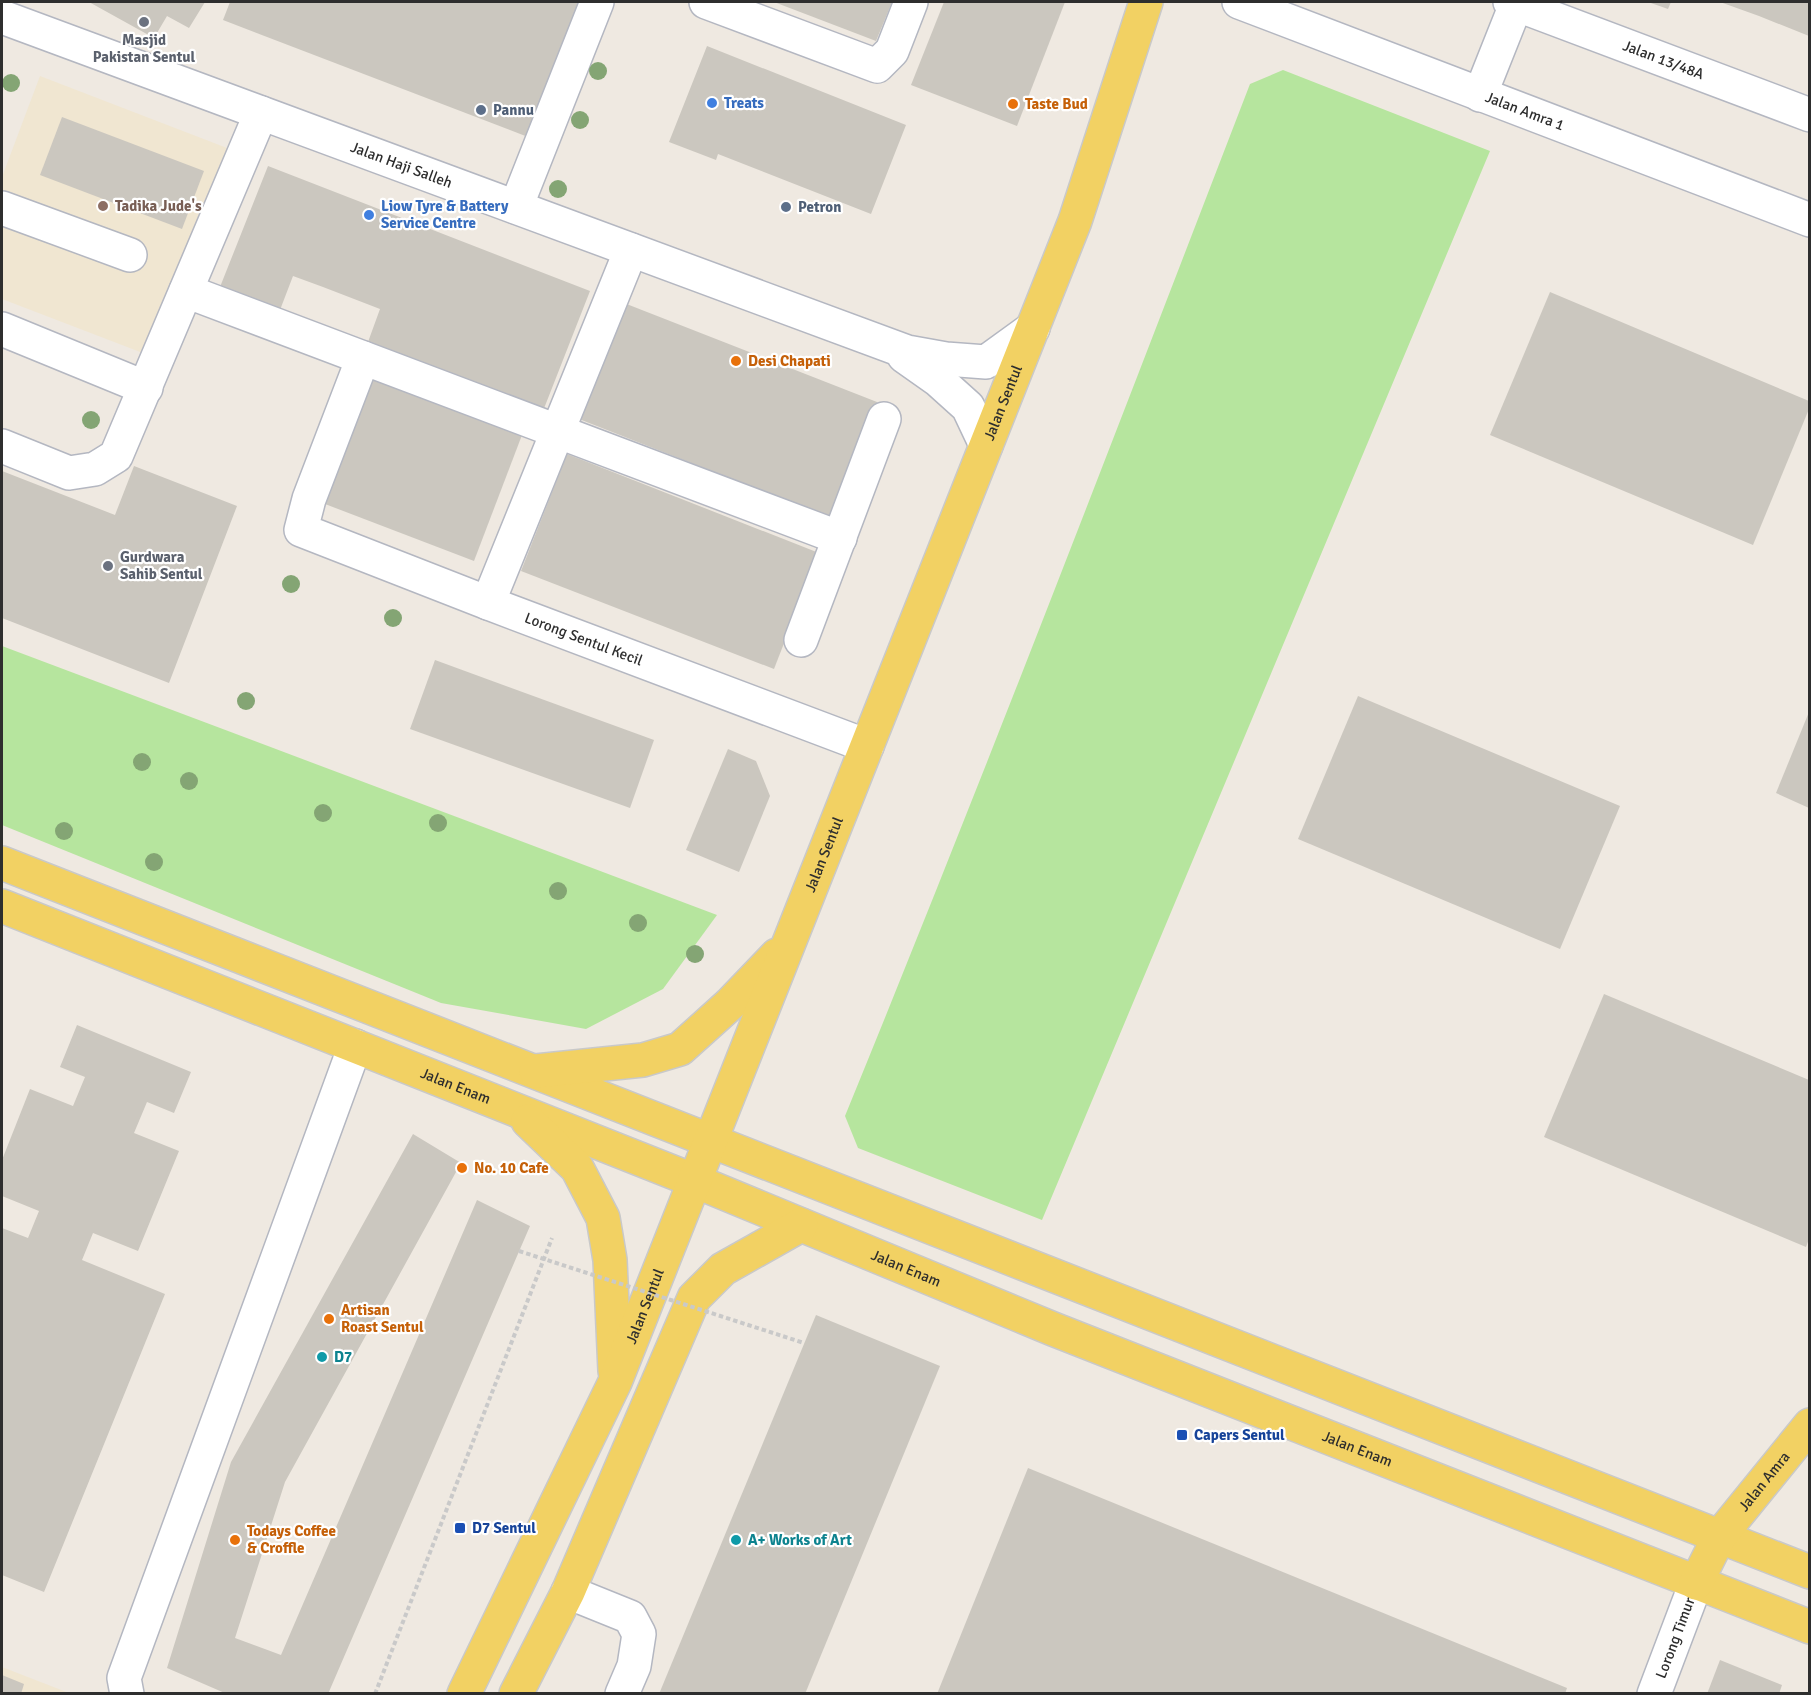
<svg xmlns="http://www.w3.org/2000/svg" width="1811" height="1695" viewBox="0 0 1811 1695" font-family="Signika,sans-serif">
<rect width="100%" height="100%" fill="#efe9e1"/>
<!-- education -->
<g fill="#f0e6d1">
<polygon points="40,76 227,148 148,355 2,299 2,177"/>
<polygon points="2,1667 69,1693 2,1693"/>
</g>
<!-- green -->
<g fill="#b6e59e">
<path d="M1283 70 1490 151 1042 1220 858 1148 845 1116C985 774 1117 429 1250 84Z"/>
<polygon points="2,646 717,915 663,989 586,1029 441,1003 2,825"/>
</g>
<!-- building -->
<g fill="#cbc7bf">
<polygon points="89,2 205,2 189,28 167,16 154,38"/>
<polygon points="230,2 580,2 528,137 223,20"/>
<polygon points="774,2 892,2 876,41"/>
<polygon points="944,2 1065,2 1017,126 911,85"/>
<polygon points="1648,2 1671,2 1668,9"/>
<polygon points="1720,2 1809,2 1809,36 1759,16"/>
<polygon points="707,46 906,125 871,214 718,154 716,160 669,142"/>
<polygon points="62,117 204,171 182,229 40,175"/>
<polygon points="268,166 590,291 543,411 368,342 380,309 323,287 293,276 280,310 220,287"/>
<polygon points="1550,292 1809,401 1809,409 1753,545 1490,435"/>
<polygon points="624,303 877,402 832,518 579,419"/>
<polygon points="373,377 522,435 474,561 325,504"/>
<polygon points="567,454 819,553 774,669 521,571"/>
<polygon points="134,466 237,506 169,683 2,618 2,471 115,515"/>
<polygon points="435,660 654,740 630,808 410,729"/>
<polygon points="1358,696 1620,806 1560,949 1298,839"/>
<polygon points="1809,712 1809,808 1776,793"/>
<polygon points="728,749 756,761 770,796 739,872 686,850"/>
<polygon points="1604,994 1809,1080 1809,1239 1806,1247 1544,1137"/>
<polygon points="77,1025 191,1072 174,1113 147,1102 134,1133 179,1151 138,1251 93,1233 82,1260 165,1294 44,1592 2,1575 2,1228 28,1238 39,1211 2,1196 2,1160 30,1089 73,1106 85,1077 60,1067"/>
<polygon points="413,1134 461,1163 285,1482 235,1638 281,1655 477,1200 530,1226 328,1694 227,1694 167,1668 231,1462"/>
<polygon points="816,1315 940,1366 805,1694 659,1694"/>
<polygon points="1028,1468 1567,1688 1565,1694 937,1694"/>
<polygon points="1720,1660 1782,1685 1779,1694 1707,1694"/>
<polygon points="2,1675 24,1684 21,1694 2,1694"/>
</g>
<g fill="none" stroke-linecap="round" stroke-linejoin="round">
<!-- minor casing -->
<g stroke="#b4b7c1" stroke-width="36">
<g id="minor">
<polyline points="706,2 877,66 892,51 911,2"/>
<path id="s1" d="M1239 2 1810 220"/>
<path id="s2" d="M1510 2 1810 115"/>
<path id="s3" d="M2 17 907 352 946 359 986 362 1033 328"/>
<polyline points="1480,95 1517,2"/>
<polyline points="516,207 597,2"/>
<polyline points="2,208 130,255"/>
<polyline points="186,291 840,538"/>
<polyline points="2,329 146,388"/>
<polyline points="904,356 938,380 968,407 986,445"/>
<path id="s4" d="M363 358 309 499 301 530 488 603 867 746"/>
<polyline points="2,446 69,473 95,469 116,456 261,113"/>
<polyline points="488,603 631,250"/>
<polyline points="801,640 884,419"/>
<polyline points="568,1592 630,1617 639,1634 634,1666 622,1694"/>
<polyline points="127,1694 124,1678 355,1046"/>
<path id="s5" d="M1654 1694 1696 1583"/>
</g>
</g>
<!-- major casing -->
<g stroke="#c9c9c9" stroke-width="36">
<g id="major">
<polyline points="2,863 1810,1572"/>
<path id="s6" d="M2 906 695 1181 1053 1329 1810 1627"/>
<polyline points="536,1071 643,1060 680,1049 730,1004 777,955"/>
<polyline points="528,1121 577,1168 603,1218 610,1260 615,1371"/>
<path id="s7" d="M1696 1583 1719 1537 1810 1425"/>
<path id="s8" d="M464 1694 615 1382 1075 221 1146 2"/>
<polyline points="516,1694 568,1592 694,1298 723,1269 801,1225"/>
</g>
</g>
<!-- path -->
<polyline stroke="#c9c9c9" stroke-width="4" stroke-dasharray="4.5 3" stroke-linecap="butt" points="375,1694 552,1238"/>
<!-- minor -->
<use href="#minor" stroke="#fff" stroke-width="33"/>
<!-- major -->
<use href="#major" stroke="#f2d163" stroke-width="33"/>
<!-- path-bridge -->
<polyline stroke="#c9c9c9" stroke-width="4" stroke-dasharray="4.5 3" stroke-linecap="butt" points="519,1251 804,1343"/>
</g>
<!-- trees -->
<g fill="#84a574">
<circle cx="598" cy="71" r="9"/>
<circle cx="11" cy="83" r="9"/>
<circle cx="580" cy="120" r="9"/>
<circle cx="558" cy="189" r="9"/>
<circle cx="91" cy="420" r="9"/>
<circle cx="291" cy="584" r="9"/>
<circle cx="393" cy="618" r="9"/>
<circle cx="246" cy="701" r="9"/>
<circle cx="142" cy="762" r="9"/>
<circle cx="189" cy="781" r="9"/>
<circle cx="323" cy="813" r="9"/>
<circle cx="438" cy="823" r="9"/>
<circle cx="64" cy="831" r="9"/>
<circle cx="154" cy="862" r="9"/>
<circle cx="558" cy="891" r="9"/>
<circle cx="638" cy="923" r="9"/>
<circle cx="695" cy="954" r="9"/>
</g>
<!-- markers -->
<g fill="#6b7280" stroke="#fff" stroke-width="2">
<circle cx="144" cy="22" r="6"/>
<circle cx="108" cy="566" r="6"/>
</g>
<g fill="#3f7fe0" stroke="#fff" stroke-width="2">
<circle cx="712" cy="103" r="6"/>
<circle cx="369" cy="215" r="6"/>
</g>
<g fill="#e8710a" stroke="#fff" stroke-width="2">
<circle cx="1013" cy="104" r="6"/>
<circle cx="736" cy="361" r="6"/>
<circle cx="462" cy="1168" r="6"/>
<circle cx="329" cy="1319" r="6"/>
<circle cx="235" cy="1540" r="6"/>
</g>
<g fill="#5c6f8a" stroke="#fff" stroke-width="2">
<circle cx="481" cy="110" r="6"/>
<circle cx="786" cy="207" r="6"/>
</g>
<circle fill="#8d6e63" stroke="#fff" stroke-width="2" cx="103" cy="206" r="6"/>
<g fill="#0f9aa8" stroke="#fff" stroke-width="2">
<circle cx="322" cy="1357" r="6"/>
<circle cx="736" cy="1540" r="6"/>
</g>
<g fill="#1a4fb4" stroke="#fff" stroke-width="2">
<rect x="1176" y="1429" width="12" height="12" rx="3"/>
<rect x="454" y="1522" width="12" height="12" rx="3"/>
</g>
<g text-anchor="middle" stroke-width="4.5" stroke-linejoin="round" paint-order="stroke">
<!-- worship labels -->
<g font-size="15" font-weight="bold" fill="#5b616d" stroke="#fff">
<text x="144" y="45">Masjid<tspan x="144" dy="17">Pakistan Sentul</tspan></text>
<text x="120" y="562" text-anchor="start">Gurdwara<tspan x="120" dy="17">Sahib Sentul</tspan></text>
</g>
<!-- street labels -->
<g font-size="15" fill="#2e2e2e" stroke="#fff">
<text dy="5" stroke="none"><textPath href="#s2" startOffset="164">Jalan 13/48A</textPath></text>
<text dy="5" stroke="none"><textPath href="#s1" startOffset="306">Jalan Amra 1</textPath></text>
<text dy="5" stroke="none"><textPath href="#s3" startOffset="426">Jalan Haji Salleh</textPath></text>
<text dy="5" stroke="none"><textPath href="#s8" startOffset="1400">Jalan Sentul</textPath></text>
<text dy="5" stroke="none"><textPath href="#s4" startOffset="486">Lorong Sentul Kecil</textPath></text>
<text dy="5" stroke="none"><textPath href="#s8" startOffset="914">Jalan Sentul</textPath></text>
<text dy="5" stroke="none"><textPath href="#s6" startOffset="488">Jalan Enam</textPath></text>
<text dy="5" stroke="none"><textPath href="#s6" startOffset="974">Jalan Enam</textPath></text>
<text dy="5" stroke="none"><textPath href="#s8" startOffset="428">Jalan Sentul</textPath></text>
<text dy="5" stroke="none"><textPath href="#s6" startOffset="1460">Jalan Enam</textPath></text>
<text dy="5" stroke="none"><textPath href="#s7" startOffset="123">Jalan Amra</textPath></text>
<text dy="5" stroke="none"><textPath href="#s5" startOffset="60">Lorong Timur</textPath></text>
</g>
<!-- shop labels -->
<g font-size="15" font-weight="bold" fill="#366cbe" stroke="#fff" text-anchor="start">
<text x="724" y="108">Treats</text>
<text x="381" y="211">Liow Tyre &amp; Battery<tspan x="381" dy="17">Service Centre</tspan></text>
</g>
<!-- food labels -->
<g font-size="15" font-weight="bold" fill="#c56008" stroke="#fff" text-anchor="start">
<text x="1025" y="109">Taste Bud</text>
<text x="748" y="366">Desi Chapati</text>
<text x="474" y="1173">No. 10 Cafe</text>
<text x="341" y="1315">Artisan<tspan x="341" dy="17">Roast Sentul</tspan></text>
<text x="247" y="1536">Todays Coffee<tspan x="247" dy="17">&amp; Croffle</tspan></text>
</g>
<!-- service labels -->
<g font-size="15" font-weight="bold" fill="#4e5e75" stroke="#fff" text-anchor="start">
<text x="493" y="115">Pannu</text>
<text x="798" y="212">Petron</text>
</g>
<!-- education labels -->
<g font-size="15" font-weight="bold" fill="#785e54" stroke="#fff" text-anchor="start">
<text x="115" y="211">Tadika Jude's</text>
</g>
<!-- culture labels -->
<g font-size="15" font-weight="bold" fill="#0d838f" stroke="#fff" text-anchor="start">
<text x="334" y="1362">D7</text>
<text x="748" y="1545">A+ Works of Art</text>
</g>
<!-- transit labels -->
<g font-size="15" font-weight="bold" fill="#164399" stroke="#fff" text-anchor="start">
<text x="1194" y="1440">Capers Sentul</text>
<text x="472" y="1533">D7 Sentul</text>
</g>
</g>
<!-- border -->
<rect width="1811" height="1695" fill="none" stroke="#2e2e2e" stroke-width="6"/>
</svg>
